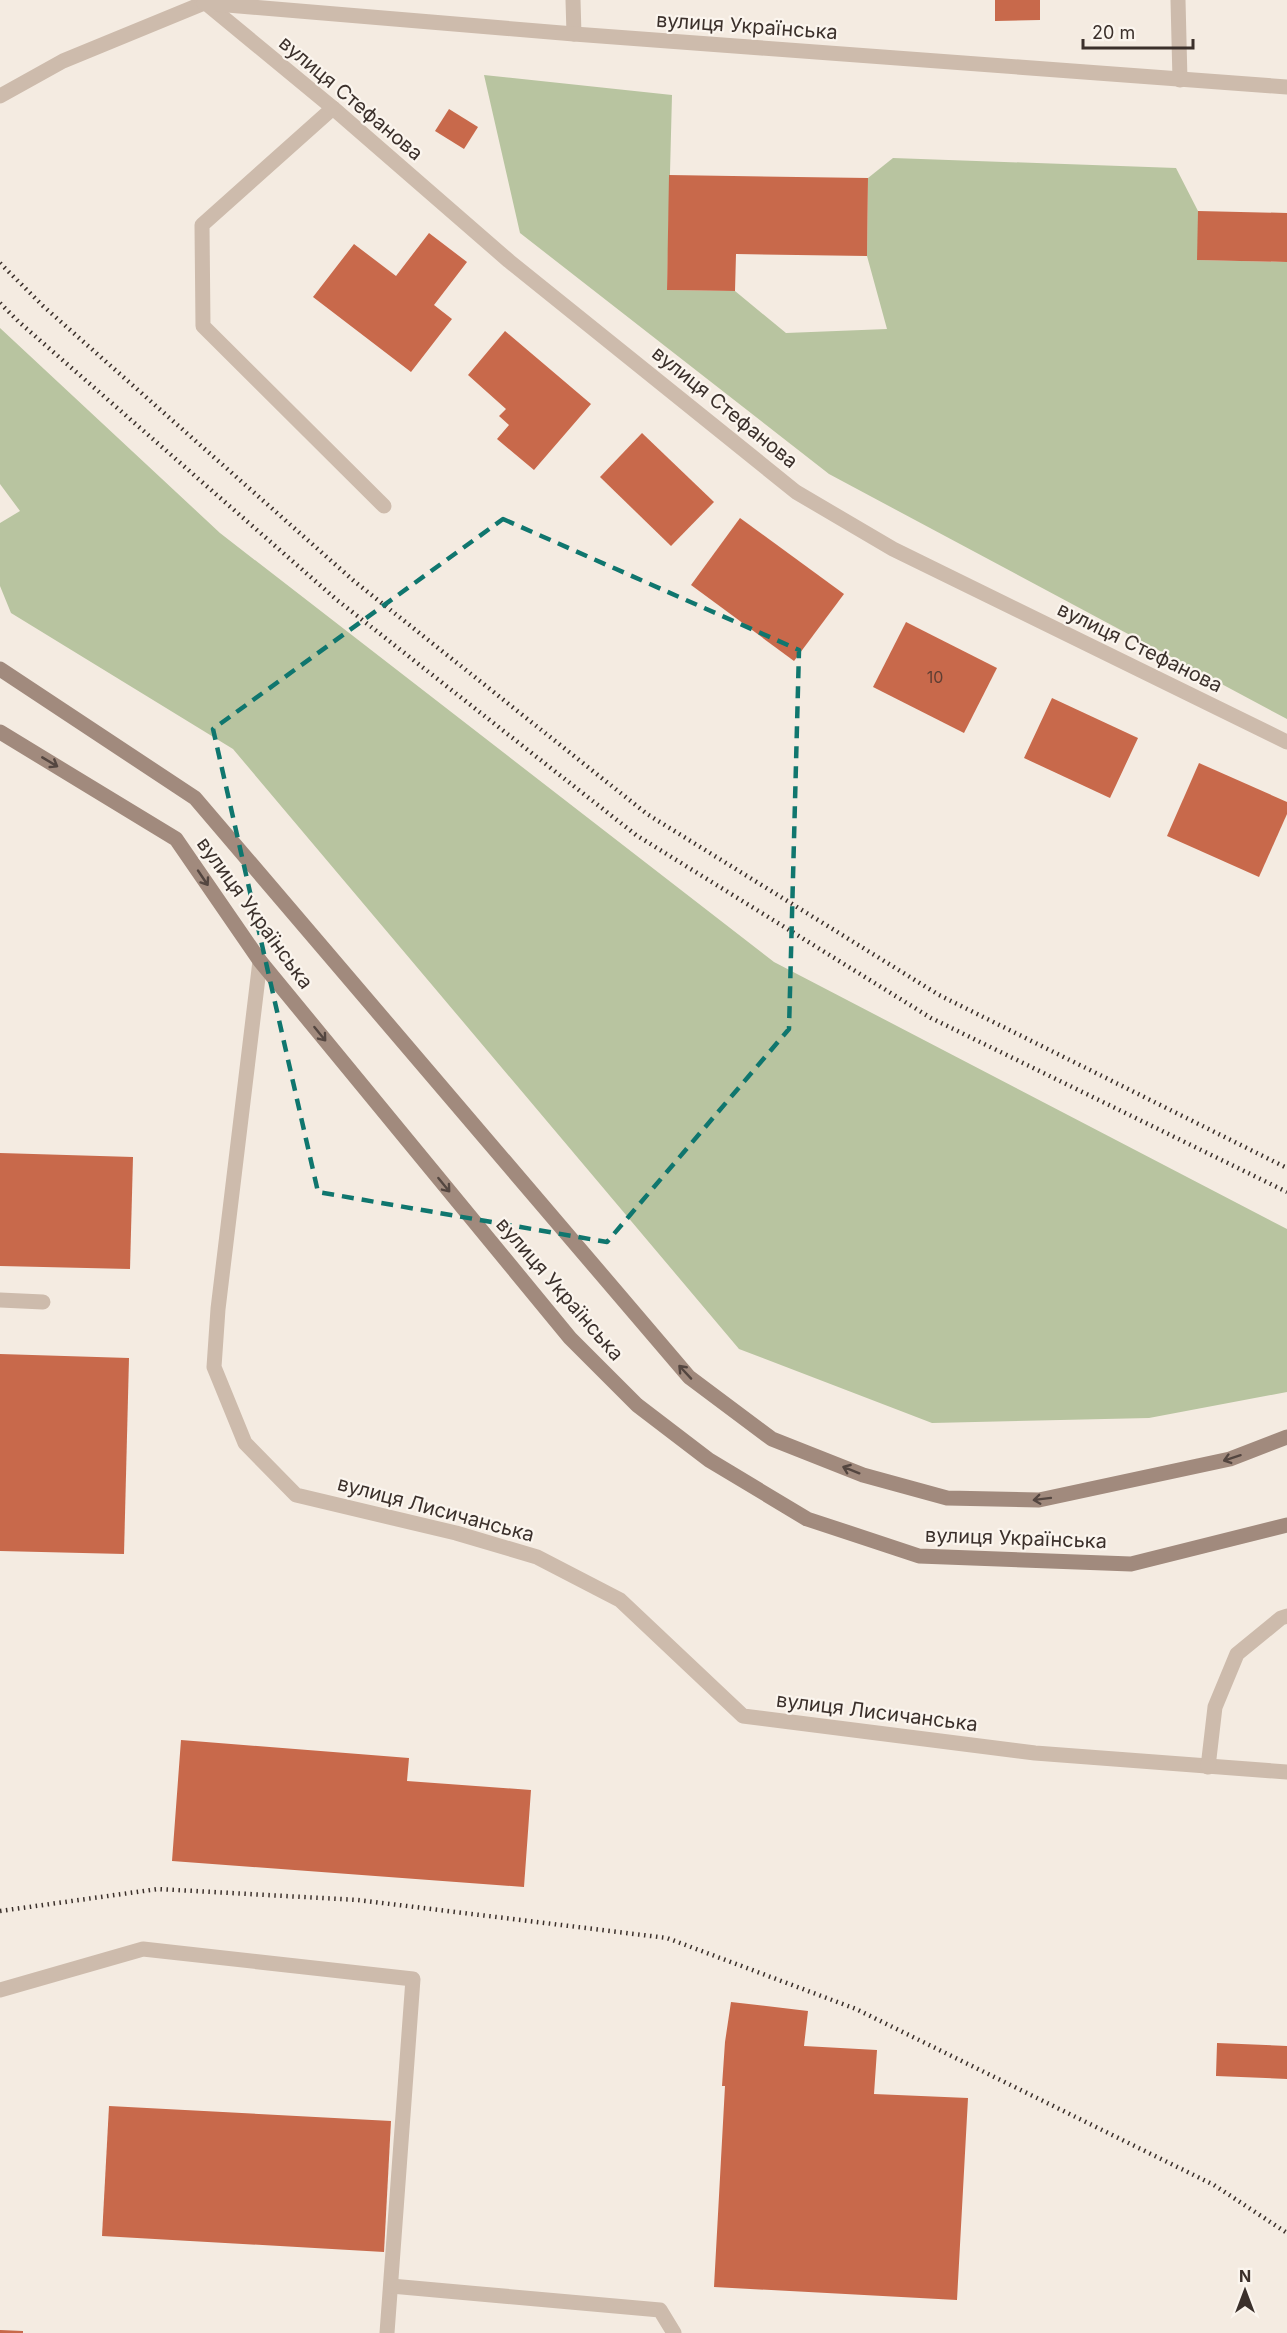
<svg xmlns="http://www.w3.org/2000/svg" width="1287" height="2333" viewBox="0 0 1287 2333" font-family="Inter,sans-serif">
<rect width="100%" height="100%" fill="#f4ebe1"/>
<!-- green -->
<g fill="#b8c4a0">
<polygon points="484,75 672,95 667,290 735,291 786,333 887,329 867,256 868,178 893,158 1176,168 1198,211 1198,260 1287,262 1287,719 829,474 520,233"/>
<polygon points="0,328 220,533 774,962 1287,1229 1287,1392 1149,1418 932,1423 739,1349 233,749 11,613 0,586 0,523 20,511 0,484"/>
</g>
<!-- building -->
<g fill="#c8694b">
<polygon points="995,0 1040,0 1040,20 995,21"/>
<polygon points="449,109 478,127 464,149 435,131"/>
<polygon points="669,175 868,178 867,256 736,254 735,291 667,290"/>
<polygon points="1198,211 1287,213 1287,262 1197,260"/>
<polygon points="429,233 467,262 434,305 452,319 411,372 313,297 354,244 396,276"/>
<polygon points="505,331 591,404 534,470 497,439 509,425 499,416 506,409 468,375"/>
<polygon points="642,433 714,502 671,546 600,477"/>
<polygon points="740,518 844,594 794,661 691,585"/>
<polygon points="906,622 997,668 964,733 873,687"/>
<polygon points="1052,698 1138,738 1110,798 1024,758"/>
<polygon points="1199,763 1287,802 1287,814 1259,877 1167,836"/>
<polygon points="0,1153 133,1157 130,1269 0,1266"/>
<polygon points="0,1354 129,1358 124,1554 0,1551"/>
<polygon points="181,1740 409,1758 407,1781 531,1790 524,1887 172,1861"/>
<polygon points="731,2002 808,2011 804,2046 877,2050 874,2094 968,2098 957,2300 714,2287 725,2086 722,2086 725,2042"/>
<polygon points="1217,2043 1287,2046 1287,2079 1216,2076"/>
<polygon points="109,2106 391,2121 384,2252 102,2236"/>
<polygon points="0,2330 23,2331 23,2333 0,2333"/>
</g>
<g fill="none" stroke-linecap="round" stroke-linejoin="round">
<!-- lane -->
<g stroke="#cdbbac" stroke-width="15">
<polyline points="0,96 63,61 204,3"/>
<polyline points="333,108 202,225 203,326 384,506"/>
<polyline points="0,1300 43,1302"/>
<polyline points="0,1990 143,1949 413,1979 387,2333"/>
<polyline points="391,2286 660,2310 674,2333"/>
</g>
<!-- street -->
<g stroke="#cdbbac" stroke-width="15">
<polyline points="202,0 333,108 509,261 796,492 893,549 1287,742"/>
<polyline points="573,0 574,34"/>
<polyline points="1178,0 1180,80"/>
<polyline points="204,3 574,34 1287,87"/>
<polyline points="260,961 218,1309 214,1367 245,1443 296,1495 456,1533 537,1557 620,1600 743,1716 1035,1753 1287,1772"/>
<polyline points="1208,1767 1215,1707 1237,1654 1281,1618 1287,1616"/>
</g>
<!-- secondary -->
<g stroke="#a18a7d" stroke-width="15">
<polyline points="0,669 195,798 689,1377 772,1439 863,1475 947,1498 1039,1500 1230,1459 1287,1437"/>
<polyline points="0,732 176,839 260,961 570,1338 637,1405 709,1460 807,1519 919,1556 1131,1564 1287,1525"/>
</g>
<!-- rail -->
<g stroke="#3b302b" stroke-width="4.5" stroke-dasharray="1.5 4.5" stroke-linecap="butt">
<polyline points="0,263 43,306 354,581 647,814 939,995 1287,1168"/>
<polyline points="0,303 19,322 337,600 636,835 931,1018 1287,1192"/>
<polyline points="0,1911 158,1889 358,1900 667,1938 856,2009 1214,2185 1287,2233"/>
</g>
</g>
<!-- one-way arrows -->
<defs><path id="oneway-shaft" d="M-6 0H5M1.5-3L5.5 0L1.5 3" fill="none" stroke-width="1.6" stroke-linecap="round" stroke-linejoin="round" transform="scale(1.5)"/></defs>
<g stroke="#544640">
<use href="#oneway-shaft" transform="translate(50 762) rotate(31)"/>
<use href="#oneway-shaft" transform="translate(203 878) rotate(56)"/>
<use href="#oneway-shaft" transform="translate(320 1034) rotate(51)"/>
<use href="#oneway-shaft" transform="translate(444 1185) rotate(51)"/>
<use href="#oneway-shaft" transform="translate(685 1372) rotate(-133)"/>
<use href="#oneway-shaft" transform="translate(1232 1458) rotate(162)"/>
<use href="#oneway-shaft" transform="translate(851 1470) rotate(-158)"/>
<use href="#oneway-shaft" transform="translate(1042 1499) rotate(173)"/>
</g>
<!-- marked area -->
<path fill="none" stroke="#0f766e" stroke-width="4.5" stroke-dasharray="12 8" stroke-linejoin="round" d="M503 519 799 650 789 1029 607 1242 318 1192 213 729Z"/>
<g text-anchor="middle" stroke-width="4.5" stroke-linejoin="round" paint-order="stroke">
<!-- number labels -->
<g font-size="16" fill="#5e3e33">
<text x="935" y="683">10</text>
</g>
<!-- street labels -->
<g font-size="20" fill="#3b302b" stroke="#fbf5ee">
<text transform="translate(747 26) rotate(4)" y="7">вулиця Українська</text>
<text transform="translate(351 98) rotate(40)" y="7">вулиця Стефанова</text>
<text transform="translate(725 407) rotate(39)" y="7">вулиця Стефанова</text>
<text transform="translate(1140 647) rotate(26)" y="7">вулиця Стефанова</text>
<text transform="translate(255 913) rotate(54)" y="7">вулиця Українська</text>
<text transform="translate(560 1289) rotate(49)" y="7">вулиця Українська</text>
<text transform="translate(436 1509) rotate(15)" y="7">вулиця Лисичанська</text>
<text transform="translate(1016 1538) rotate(2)" y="7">вулиця Українська</text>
<text transform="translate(877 1712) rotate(7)" y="7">вулиця Лисичанська</text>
</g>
</g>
<!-- north arrow -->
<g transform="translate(1245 2291)" stroke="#fbf5ee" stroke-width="4.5" paint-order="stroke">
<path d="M0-4.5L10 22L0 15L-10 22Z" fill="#3b302b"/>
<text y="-9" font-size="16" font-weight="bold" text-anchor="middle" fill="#3b302b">N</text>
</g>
<!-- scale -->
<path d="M1083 39v9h110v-9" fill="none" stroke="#3b302b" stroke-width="3"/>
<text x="1092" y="39" font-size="18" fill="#3b302b" stroke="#fbf5ee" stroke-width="4.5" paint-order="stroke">20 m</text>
</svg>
